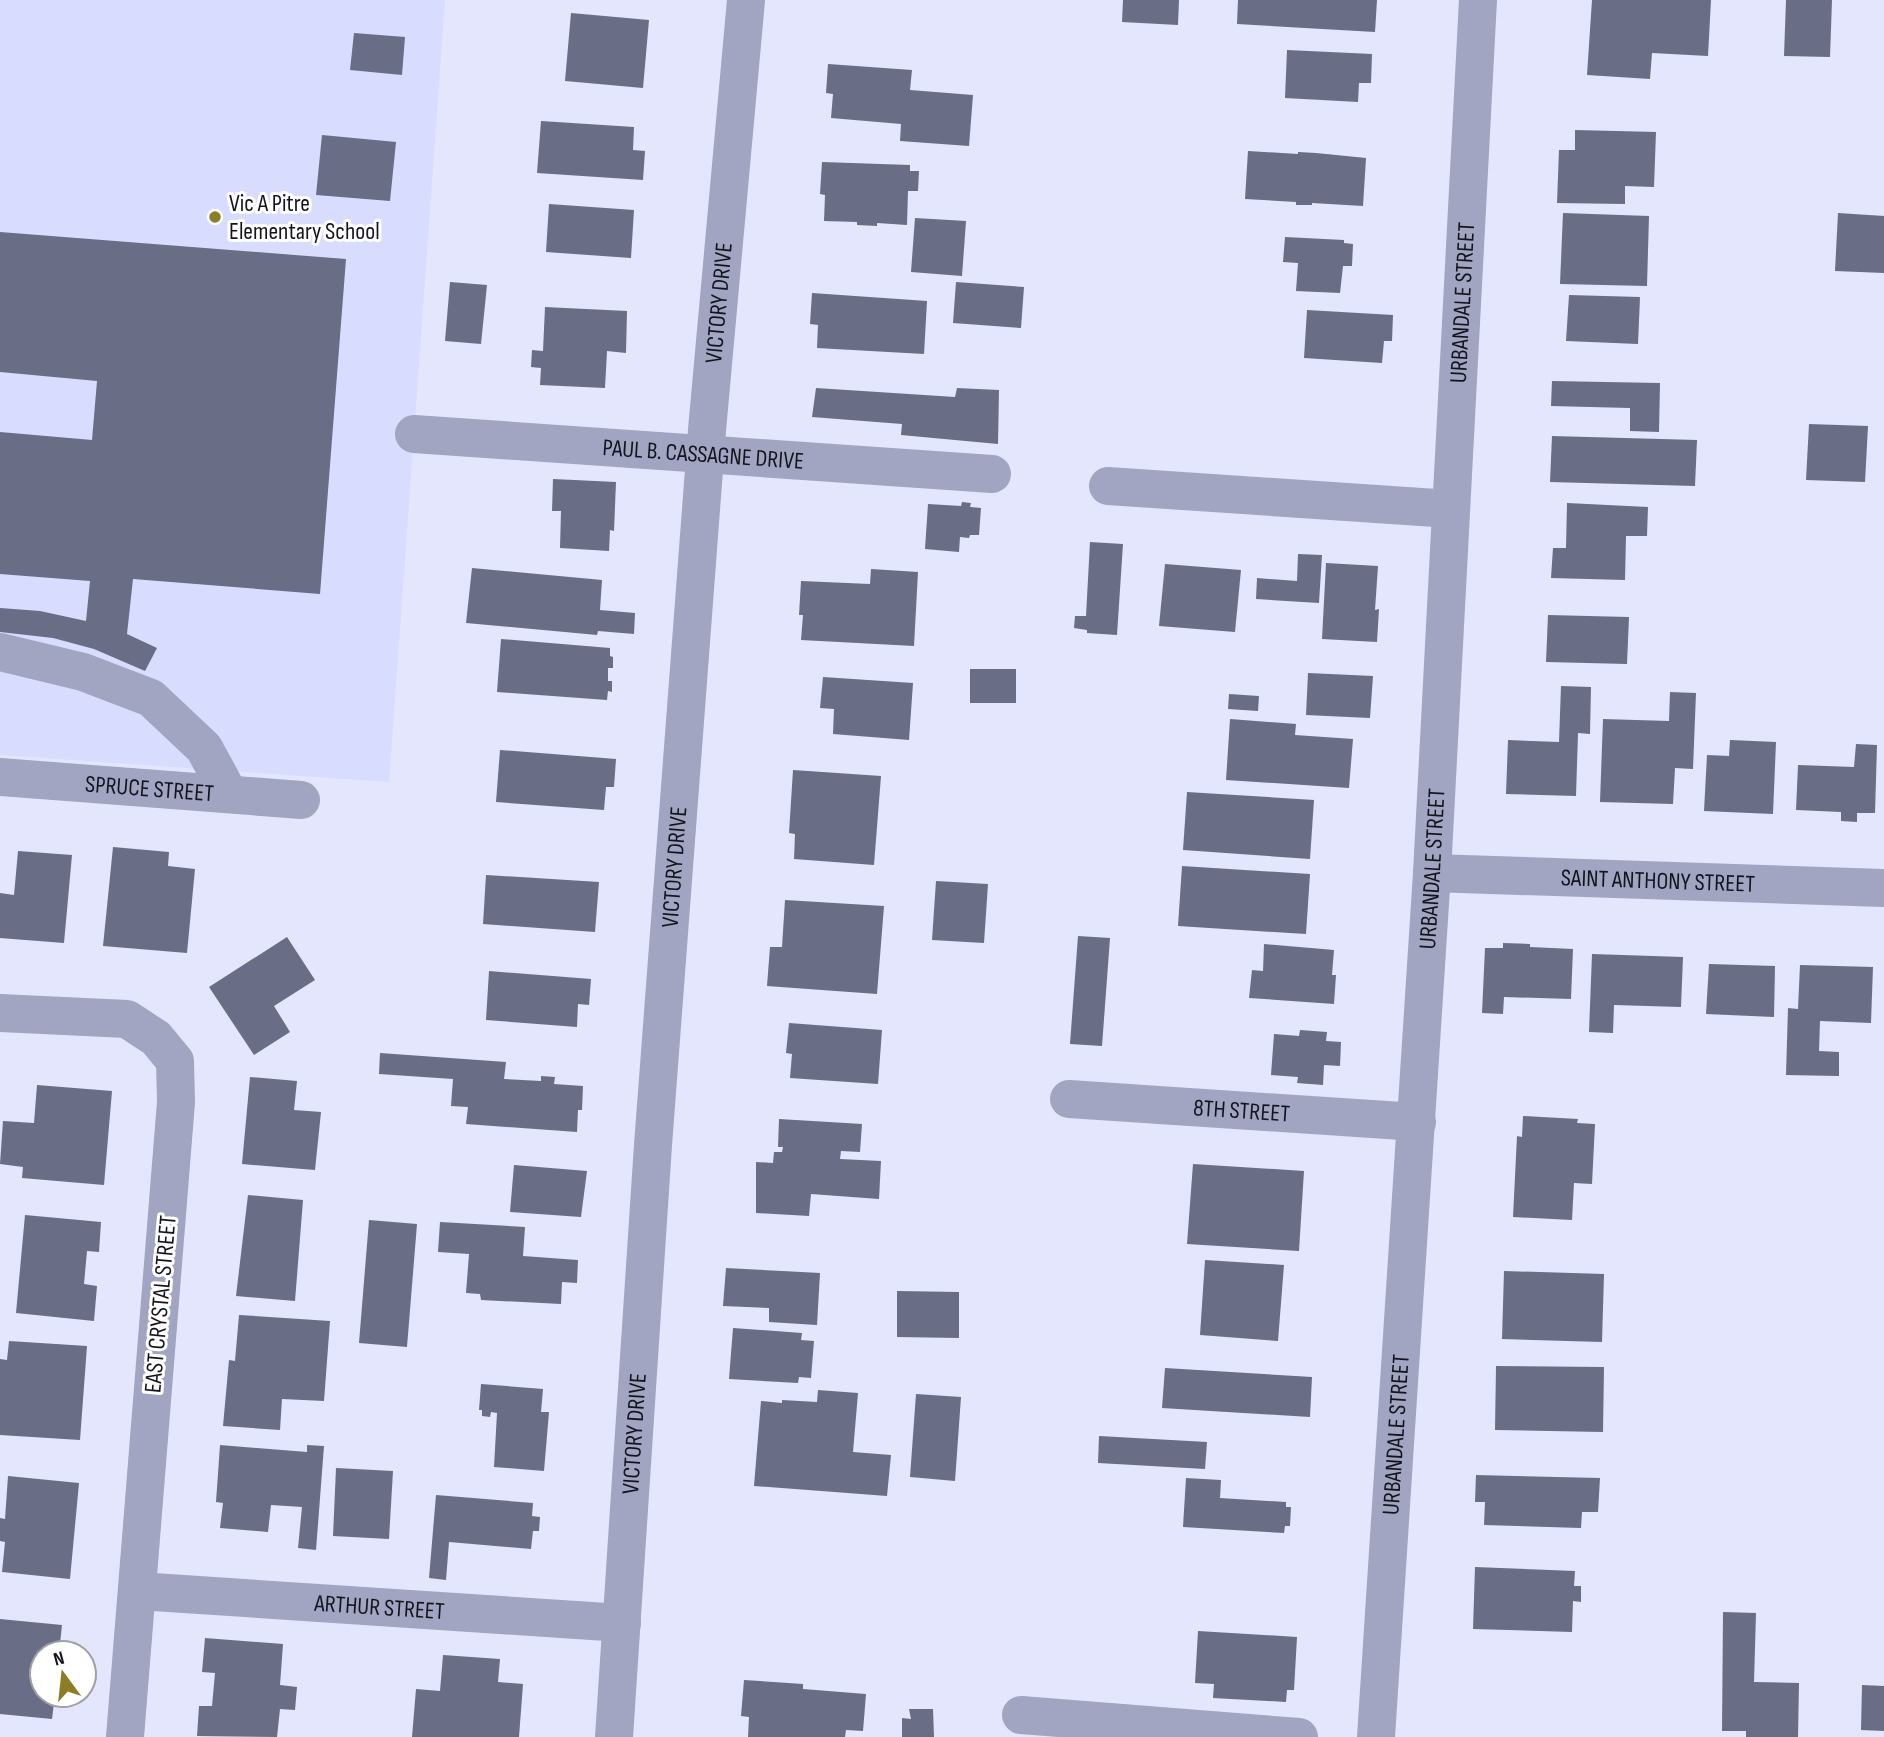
<svg xmlns="http://www.w3.org/2000/svg" width="1884" height="1737" viewBox="0 0 1884 1737" font-family="'Sofia Sans Condensed',sans-serif">
<rect width="100%" height="100%" fill="#e3e6fd"/>
<!-- built -->
<polygon fill="#d8dcff" points="0,0 445,0 389,782 0,755"/>
<!-- building -->
<g fill="#696d85">
<polygon points="1123,0 1179,0 1178,25 1122,22"/>
<polygon points="1238,0 1377,0 1375,32 1237,24"/>
<polygon points="1592,0 1711,0 1708,56 1652,53 1650,79 1587,75"/>
<polygon points="1786,0 1832,0 1830,57 1784,56"/>
<polygon points="571,13 649,20 643,88 565,81"/>
<polygon points="354,33 405,37 402,75 350,70"/>
<polygon points="1287,50 1372,54 1371,83 1359,83 1358,102 1285,98"/>
<polygon points="828,64 912,70 910,90 973,95 969,146 900,141 901,124 831,118 833,94 826,93"/>
<polygon points="541,121 634,127 633,150 645,151 643,180 537,173"/>
<polygon points="1575,130 1656,132 1654,187 1625,186 1625,204 1557,203 1559,150 1575,150"/>
<polygon points="322,135 396,142 390,201 316,195"/>
<polygon points="1248,151 1298,154 1298,152 1316,153 1366,158 1363,206 1312,203 1312,205 1296,205 1296,202 1245,199"/>
<polygon points="822,162 910,165 910,171 919,171 918,191 908,191 907,225 877,223 877,226 857,225 857,222 824,221 825,195 820,194"/>
<polygon points="549,204 634,210 631,258 546,252"/>
<polygon points="1563,213 1649,216 1647,286 1560,284"/>
<polygon points="1838,213 1884,216 1884,273 1835,271"/>
<polygon points="915,218 966,221 962,276 911,272"/>
<polygon points="0,232 346,259 320,594 133,579 127,634 157,648 145,671 94,649 53,638 0,632 0,608 40,611 86,621 90,581 0,574 0,432 92,440 97,381 0,372"/>
<polygon points="1285,237 1344,240 1344,243 1353,244 1352,266 1343,266 1340,293 1296,291 1298,263 1283,262"/>
<polygon points="450,282 487,285 481,344 445,341"/>
<polygon points="956,282 1024,287 1021,328 953,323"/>
<polygon points="812,293 927,301 924,354 817,348 818,325 810,324"/>
<polygon points="1569,295 1640,297 1638,344 1566,341"/>
<polygon points="545,307 627,311 626,353 607,351 605,388 540,385 541,368 531,367 532,350 543,351"/>
<polygon points="1307,310 1393,315 1392,341 1384,341 1382,363 1304,358"/>
<polygon points="1552,381 1660,383 1659,432 1630,431 1630,408 1551,406"/>
<polygon points="816,388 955,397 957,388 999,390 998,444 901,435 902,424 812,417"/>
<polygon points="1809,424 1868,426 1865,482 1806,480"/>
<polygon points="1552,436 1697,440 1695,486 1550,482"/>
<polygon points="553,479 616,482 614,531 610,530 609,551 560,548 561,511 552,511"/>
<polygon points="962,502 971,503 970,507 981,508 979,535 970,535 969,538 960,537 959,552 925,549 928,504 961,506"/>
<polygon points="1567,503 1648,507 1647,536 1626,536 1625,580 1551,578 1553,548 1566,548"/>
<polygon points="1090,542 1123,544 1117,635 1087,633 1087,630 1074,628 1075,616 1086,616"/>
<polygon points="1298,554 1322,555 1319,603 1256,599 1257,578 1297,581"/>
<polygon points="1326,563 1378,566 1375,610 1379,609 1377,642 1322,639"/>
<polygon points="1165,564 1241,570 1235,632 1159,626"/>
<polygon points="472,568 602,580 600,610 635,613 634,634 598,631 597,635 466,623"/>
<polygon points="871,569 918,572 914,646 801,640 803,615 799,615 801,581 870,584"/>
<polygon points="1548,615 1629,617 1627,664 1546,662"/>
<polygon points="501,639 610,648 610,656 613,657 613,668 608,668 608,681 612,681 612,692 608,691 607,700 497,692"/>
<rect x="970" y="669" width="46" height="34"/>
<polygon points="1308,673 1373,676 1370,718 1306,715"/>
<polygon points="823,677 913,683 909,740 833,734 834,709 820,708"/>
<polygon points="1561,686 1591,687 1590,734 1578,733 1576,796 1506,794 1508,740 1559,742"/>
<polygon points="1670,692 1696,693 1693,769 1675,768 1673,804 1600,802 1603,719 1669,721"/>
<polygon points="1229,694 1259,696 1258,711 1228,709"/>
<polygon points="1230,719 1296,724 1295,735 1353,739 1349,788 1226,780"/>
<polygon points="1730,740 1776,742 1773,814 1704,811 1707,755 1729,756"/>
<polygon points="1856,744 1877,745 1875,813 1857,813 1857,822 1841,821 1841,812 1796,810 1798,765 1854,767"/>
<polygon points="500,750 616,759 614,787 606,787 604,810 496,802"/>
<polygon points="793,770 881,776 874,865 794,859 795,834 789,833"/>
<polygon points="1187,792 1314,800 1310,859 1183,850"/>
<polygon points="113,847 169,852 168,866 195,869 187,953 103,946"/>
<polygon points="18,851 72,855 64,943 0,938 0,893 14,895"/>
<polygon points="1182,866 1310,874 1306,934 1178,926"/>
<polygon points="486,875 599,882 595,932 483,924"/>
<polygon points="936,881 988,884 984,943 932,940"/>
<polygon points="785,900 884,906 877,994 767,986 770,947 782,947"/>
<polygon points="1078,936 1110,938 1102,1046 1070,1044"/>
<polygon points="287,937 315,980 274,1006 290,1032 254,1055 209,987"/>
<polygon points="1503,943 1530,944 1530,947 1573,949 1571,999 1504,997 1503,1014 1482,1013 1485,948 1503,948"/>
<polygon points="1264,944 1334,950 1332,975 1336,975 1334,1004 1249,998 1252,970 1263,971"/>
<polygon points="1592,954 1683,957 1681,1007 1614,1005 1613,1033 1589,1032"/>
<polygon points="1709,964 1775,966 1774,1017 1706,1014"/>
<polygon points="1800,965 1873,967 1871,1023 1820,1021 1819,1051 1839,1052 1839,1076 1786,1075 1788,1008 1798,1009"/>
<polygon points="489,971 591,979 589,1005 578,1004 577,1027 486,1020"/>
<polygon points="789,1023 882,1030 878,1084 790,1078 792,1054 786,1053"/>
<polygon points="1300,1030 1327,1032 1326,1041 1341,1042 1340,1066 1324,1065 1323,1085 1297,1083 1298,1077 1271,1075 1274,1034 1299,1036"/>
<polygon points="380,1053 506,1062 504,1079 541,1081 541,1076 555,1077 554,1084 583,1086 582,1110 578,1110 577,1132 466,1124 468,1107 451,1106 453,1079 379,1074"/>
<polygon points="250,1077 297,1081 294,1110 321,1112 315,1170 242,1164"/>
<polygon points="37,1085 112,1091 104,1185 22,1178 23,1167 0,1164 3,1121 34,1123"/>
<polygon points="1523,1116 1578,1119 1577,1123 1595,1124 1592,1184 1574,1183 1572,1220 1513,1217 1517,1136 1522,1137"/>
<polygon points="779,1119 862,1124 860,1152 841,1151 840,1159 881,1161 879,1199 811,1194 809,1216 756,1213 756,1162 773,1163 774,1152 782,1152 783,1147 778,1147"/>
<polygon points="1193,1164 1304,1171 1299,1251 1187,1244"/>
<polygon points="514,1165 587,1171 581,1217 510,1212"/>
<polygon points="248,1195 303,1200 295,1301 236,1296"/>
<polygon points="25,1215 101,1222 99,1252 87,1251 84,1284 97,1286 94,1321 16,1313"/>
<polygon points="369,1220 417,1224 407,1347 359,1343"/>
<polygon points="440,1222 525,1227 523,1256 578,1260 577,1283 562,1282 561,1304 481,1300 480,1294 466,1293 469,1254 438,1252"/>
<polygon points="1205,1260 1284,1265 1278,1341 1200,1335"/>
<polygon points="726,1268 820,1273 817,1325 769,1322 769,1308 723,1306"/>
<polygon points="1504,1271 1604,1274 1602,1342 1502,1339"/>
<polygon points="897,1291 959,1292 959,1338 897,1337"/>
<polygon points="239,1315 330,1321 324,1401 282,1399 280,1430 223,1426 229,1360 235,1361"/>
<polygon points="733,1328 802,1333 801,1340 814,1341 811,1378 799,1377 798,1383 729,1379"/>
<polygon points="9,1341 87,1346 80,1440 0,1435 0,1359 7,1360"/>
<polygon points="1496,1366 1604,1367 1603,1432 1495,1430"/>
<polygon points="1165,1368 1312,1377 1310,1417 1162,1408"/>
<polygon points="481,1384 543,1389 541,1412 549,1412 544,1471 494,1467 497,1413 491,1412 490,1417 482,1416 482,1410 479,1410"/>
<polygon points="818,1390 858,1393 853,1452 891,1455 887,1496 754,1486 761,1401 782,1403 782,1400 817,1402"/>
<polygon points="916,1394 961,1397 955,1481 910,1477"/>
<polygon points="1099,1436 1207,1442 1205,1469 1098,1463"/>
<polygon points="220,1445 307,1452 307,1445 324,1446 316,1550 298,1548 302,1507 271,1505 268,1532 220,1528 223,1503 216,1502"/>
<polygon points="336,1468 393,1471 389,1539 333,1536"/>
<polygon points="1476,1475 1600,1478 1598,1512 1582,1512 1581,1528 1484,1525 1485,1502 1475,1502"/>
<polygon points="8,1476 79,1483 70,1579 2,1572 5,1542 0,1541 0,1518 5,1519"/>
<polygon points="1186,1478 1221,1480 1220,1498 1286,1502 1286,1507 1291,1507 1290,1526 1285,1526 1284,1533 1183,1527"/>
<polygon points="436,1495 533,1503 532,1516 540,1517 539,1531 533,1531 531,1549 449,1542 446,1580 429,1578"/>
<polygon points="1475,1567 1575,1571 1574,1586 1581,1586 1581,1602 1573,1601 1572,1632 1473,1629"/>
<polygon points="1723,1612 1756,1613 1754,1682 1799,1683 1798,1737 1746,1737 1746,1731 1722,1731"/>
<polygon points="0,1619 62,1625 59,1653 42,1653 42,1695 55,1695 52,1719 0,1714"/>
<polygon points="1198,1631 1297,1637 1294,1690 1287,1690 1286,1702 1213,1698 1214,1684 1195,1683"/>
<polygon points="205,1638 283,1644 280,1685 297,1687 295,1710 280,1709 277,1737 197,1736 199,1706 212,1706 215,1673 202,1672"/>
<polygon points="443,1655 500,1659 498,1682 523,1684 519,1737 412,1737 416,1689 440,1691"/>
<polygon points="744,1680 803,1684 803,1689 866,1694 863,1731 846,1730 845,1737 748,1737 749,1717 741,1716"/>
<polygon points="1862,1685 1884,1686 1884,1731 1861,1730"/>
<polygon points="909,1709 933,1709 934,1737 902,1737 902,1718 911,1719"/>
</g>
<g fill="none" stroke-linecap="round" stroke-linejoin="round">
<!-- minor -->
<g stroke="#a2a5c2" stroke-width="38">
<path id="s1" d="M414 434 992 474"/>
<polyline points="1108,486 1451,509"/>
<polyline points="0,652 83,672 151,698 204,748 229,794"/>
<path id="s2" d="M0 777 301 800"/>
<path id="s3" d="M1432 873 1884 888"/>
<polyline points="0,1013 127,1019 156,1038 175,1061 176,1102 125,1737"/>
<path id="s4" d="M1069 1099 1417 1122"/>
<path id="s5" d="M138 1591 622 1623"/>
<polyline points="1021,1715 1299,1737"/>
<path id="s6" d="M614 1737 653 1145 707 430 746 0"/>
<path id="s7" d="M1376 1737 1432 873 1478 0"/>
</g>
</g>
<!-- markers -->
<circle fill="#8d7d24" stroke="#fff" stroke-width="2.5" cx="215" cy="217" r="7"/>
<g text-anchor="middle" stroke-width="6" stroke-linejoin="round" paint-order="stroke">
<!-- poi labels -->
<g font-size="24" fill="#13141d" stroke="#fff" text-anchor="start">
<text x="229" y="211">Vic A Pitre<tspan x="229" dy="28">Elementary School</tspan></text>
</g>
<!-- street labels -->
<g font-size="24" fill="#13141d" stroke="#fff">
<text dy="8" stroke="none"><textPath href="#s6" startOffset="1438">VICTORY DRIVE</textPath></text>
<text dy="8" stroke="none"><textPath href="#s7" startOffset="1437">URBANDALE STREET</textPath></text>
<text dy="8" stroke="none"><textPath href="#s1" startOffset="290">PAUL B. CASSAGNE DRIVE</textPath></text>
<text dy="8" stroke="none"><textPath href="#s2" startOffset="150">SPRUCE STREET</textPath></text>
<text dy="8" stroke="none"><textPath href="#s6" startOffset="872">VICTORY DRIVE</textPath></text>
<text dy="8" stroke="none"><textPath href="#s7" startOffset="870">URBANDALE STREET</textPath></text>
<text dy="8" stroke="none"><textPath href="#s3" startOffset="226">SAINT ANTHONY STREET</textPath></text>
<text dy="8" stroke="none"><textPath href="#s4" startOffset="173">8TH STREET</textPath></text>
<text transform="translate(160 1304) rotate(-85)" y="8">EAST CRYSTAL STREET</text>
<text dy="8" stroke="none"><textPath href="#s6" startOffset="304">VICTORY DRIVE</textPath></text>
<text dy="8" stroke="none"><textPath href="#s7" startOffset="303">URBANDALE STREET</textPath></text>
<text dy="8" stroke="none"><textPath href="#s5" startOffset="242">ARTHUR STREET</textPath></text>
</g>
</g>
<!-- north arrow -->
<g transform="translate(63 1674) rotate(345)"><circle r="33" fill="#ffffff" stroke="#a1a1a5" stroke-width="2"/>
<path d="M0-5L12 26L0 18L-12 26Z" fill="#8d7d24"/>
<text y="-10" font-size="19" font-weight="bold" text-anchor="middle" fill="#13141d">N</text>
</g>
</svg>
